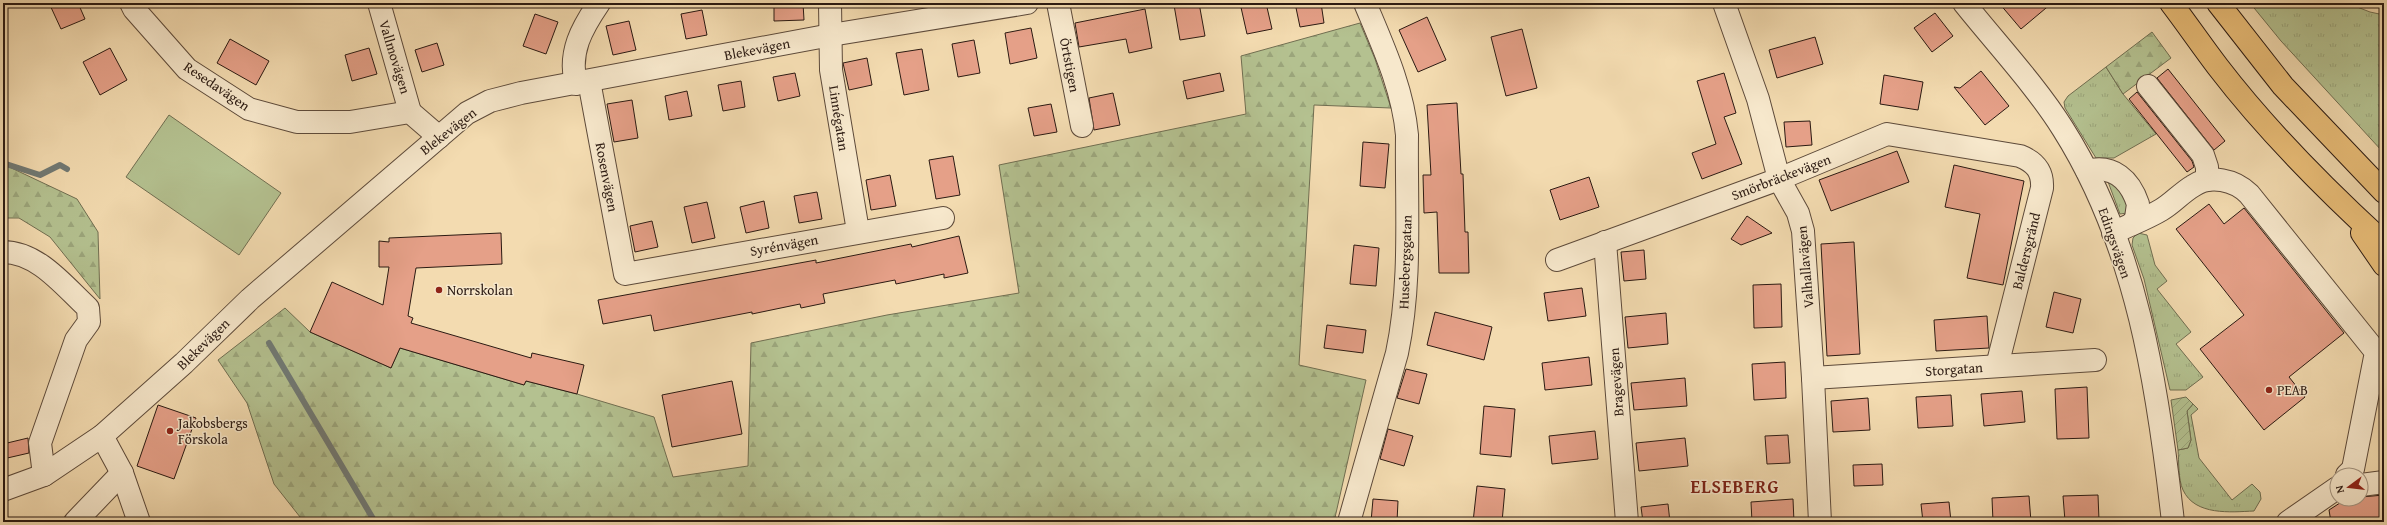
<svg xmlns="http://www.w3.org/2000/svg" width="2387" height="525" viewBox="0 0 2387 525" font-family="'Gentium Book Plus',serif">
<defs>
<pattern id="grass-tufts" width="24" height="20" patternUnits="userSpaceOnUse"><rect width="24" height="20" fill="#b4c190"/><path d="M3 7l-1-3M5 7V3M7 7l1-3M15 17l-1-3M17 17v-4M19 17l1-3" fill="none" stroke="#9ba57b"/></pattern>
<pattern id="forest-firs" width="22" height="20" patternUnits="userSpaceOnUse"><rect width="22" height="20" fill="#b4c190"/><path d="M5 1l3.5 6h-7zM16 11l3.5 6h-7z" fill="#9ba57b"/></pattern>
<pattern id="garden-furrows" width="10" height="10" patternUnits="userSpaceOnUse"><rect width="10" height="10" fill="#b4c190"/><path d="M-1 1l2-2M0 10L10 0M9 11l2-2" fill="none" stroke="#9ba57b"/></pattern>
</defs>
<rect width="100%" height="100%" fill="#f3dbb0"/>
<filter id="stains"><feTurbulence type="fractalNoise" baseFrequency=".005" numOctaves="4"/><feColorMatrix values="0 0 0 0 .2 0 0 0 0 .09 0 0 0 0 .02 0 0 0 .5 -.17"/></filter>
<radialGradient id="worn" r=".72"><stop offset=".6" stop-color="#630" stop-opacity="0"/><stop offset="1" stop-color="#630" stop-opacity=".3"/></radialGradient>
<!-- grass -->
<g fill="url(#grass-tufts)" stroke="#706e51">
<polygon points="2250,3 2347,3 2370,12 2384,15 2382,151 2281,41"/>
<polygon points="2106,67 2123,94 2156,134 2114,158 2096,158 2065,108 2064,102 2068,96"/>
<polygon points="2107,179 2114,179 2128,203 2127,213 2120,214"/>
<polygon points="2138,233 2147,235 2155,265 2167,281 2157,289 2191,332 2176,344 2203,377 2186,390 2170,390 2144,279 2132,245 2133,238"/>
<path d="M2193 404 2198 409 2191 415 2199 458 2232 500 2252 484 2260 492 2261 499 2254 511C2231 512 2195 516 2183 490 2178 479 2179 462 2178 450L2188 448 2191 440 2187 411Z"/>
</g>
<!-- forest -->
<g fill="url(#forest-firs)" stroke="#706e51">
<polygon points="1360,23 1375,59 1391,108 1314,105 1299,365 1366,380 1334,522 304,522 274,484 247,403 218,360 285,308 310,332 391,368 400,348 524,385 526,381 577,394 654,417 673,477 748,466 751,343 887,315 1019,293 999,165 1246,114 1241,56"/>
<polygon points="2152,32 2171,58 2123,94 2106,67"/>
<polygon points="3,164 77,199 98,232 100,299 50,237 19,218 3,218"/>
</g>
<!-- garden -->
<polygon fill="url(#garden-furrows)" stroke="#706e51" points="2186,397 2193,404 2187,411 2191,440 2188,448 2178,450 2171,400"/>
<!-- pitch -->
<polygon fill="#b4c190" stroke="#706e51" points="169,115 281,193 239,255 126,177"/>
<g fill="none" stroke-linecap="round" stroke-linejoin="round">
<!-- stream -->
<g stroke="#707974" stroke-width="6">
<polyline points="3,163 40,175 60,165 67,169"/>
<polyline points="269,343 375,522"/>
</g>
</g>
<!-- building -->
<g fill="#e5a088" stroke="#2b1a12">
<polygon points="49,3 78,3 85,19 61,29"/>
<polygon points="774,3 803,3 804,20 774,21"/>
<polygon points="1184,3 1199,3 1205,36 1180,40 1174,5"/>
<polygon points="1240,3 1266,3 1272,29 1247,34"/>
<polygon points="1295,3 1321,3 1324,23 1300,27"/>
<polygon points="1999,3 2052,3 2021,29"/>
<polygon points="1145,9 1152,48 1129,53 1126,39 1079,47 1075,23"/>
<polygon points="702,10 707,35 686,39 681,14"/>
<polygon points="1935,13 1953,36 1932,52 1914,28"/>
<polygon points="535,14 558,22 546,54 523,46"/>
<polygon points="1427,17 1446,60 1418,72 1399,30"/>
<polygon points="629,21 636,50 613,55 606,26"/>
<polygon points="1031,28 1037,58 1010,64 1005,33"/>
<polygon points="1522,29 1537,88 1506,96 1491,37"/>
<polygon points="1815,37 1823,64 1777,78 1769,50"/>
<polygon points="230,39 269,61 256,85 217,63"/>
<polygon points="974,40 980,73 958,77 952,44"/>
<polygon points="437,43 444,65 422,72 415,50"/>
<polygon points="110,48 127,80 100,95 83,62"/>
<polygon points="369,48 377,74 352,81 345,55"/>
<polygon points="922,49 929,90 904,95 896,53"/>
<polygon points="867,58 872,85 849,90 843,63"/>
<polygon points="2168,69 2225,141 2214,150 2157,78"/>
<polygon points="1981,71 2009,106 1985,125 1954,87 1960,88"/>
<polygon points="795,73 800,96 778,101 773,77"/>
<polygon points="1220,73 1224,91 1187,99 1183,81"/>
<polygon points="1724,73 1736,113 1724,117 1742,164 1702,179 1692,153 1716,144 1697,81"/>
<polygon points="1884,75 1923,82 1918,110 1880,104"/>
<polygon points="741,81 745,107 723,111 718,85"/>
<polygon points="687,91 692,116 669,120 665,96"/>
<polygon points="2137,92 2192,161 2194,167 2187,172 2129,99"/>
<polygon points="1113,93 1120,125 1094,130 1089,98"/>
<polygon points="632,100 638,138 614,142 607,104"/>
<polygon points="1457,103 1461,174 1463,174 1465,232 1468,232 1469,273 1439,273 1437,212 1424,213 1423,175 1431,175 1427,105"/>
<polygon points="1051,104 1057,132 1034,136 1028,108"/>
<polygon points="1810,121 1812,145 1786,147 1784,122"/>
<polygon points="1363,142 1389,144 1385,188 1360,186"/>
<polygon points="1897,151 1909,182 1831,211 1819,180"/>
<polygon points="953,156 960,195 936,199 929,160"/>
<polygon points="1954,165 2024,181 2003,285 1967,278 1980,214 1945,207"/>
<polygon points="890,175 896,206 871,210 866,180"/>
<polygon points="1589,177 1599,207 1560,220 1550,190"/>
<polygon points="817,192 822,219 799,223 794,196"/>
<polygon points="764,201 769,228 746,233 740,207"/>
<polygon points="707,202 715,238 692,243 684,207"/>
<polygon points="2209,204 2224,224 2244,208 2344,333 2289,377 2305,397 2264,430 2200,349 2244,315 2176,229"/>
<polygon points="1747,216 1772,233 1741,245 1731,239"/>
<polygon points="652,221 658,247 635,252 630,226"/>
<polygon points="501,233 502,264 416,268 408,316 413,318 411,323 531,358 532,353 584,365 577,394 526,381 524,385 400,348 391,368 310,332 332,282 383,305 389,267 379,267 379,241 389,242 389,238"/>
<polygon points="959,236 968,273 944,278 944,274 896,284 895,280 823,294 825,303 801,308 800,304 752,314 752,312 654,331 651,315 603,324 598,300 816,260 816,263 911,244 912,247"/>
<polygon points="1854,242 1860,354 1827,356 1821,244"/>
<polygon points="1354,245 1379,248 1376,286 1350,284"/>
<polygon points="1644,250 1646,279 1624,281 1621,252"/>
<polygon points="1781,284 1782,327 1754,328 1753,285"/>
<polygon points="1582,288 1586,316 1548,321 1544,293"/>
<polygon points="2054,292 2081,299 2073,333 2046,327"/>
<polygon points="1435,312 1492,327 1484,360 1427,345"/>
<polygon points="1666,313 1668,344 1628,348 1625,317"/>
<polygon points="1987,316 1989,348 1936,351 1934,320"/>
<polygon points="1327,325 1366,330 1363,353 1324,348"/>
<polygon points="1589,357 1592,385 1545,390 1542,363"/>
<polygon points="1785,362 1786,398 1754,400 1752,364"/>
<polygon points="1406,369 1427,374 1419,404 1397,398"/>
<polygon points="1685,378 1687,406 1634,410 1631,383"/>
<polygon points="732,381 742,434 672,447 662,395"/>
<polygon points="2087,387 2089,438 2057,439 2055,389"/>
<polygon points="2022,391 2025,422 1984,426 1981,394"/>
<polygon points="1951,395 1953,426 1918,428 1916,397"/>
<polygon points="1868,398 1870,430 1833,432 1831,401"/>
<polygon points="158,405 196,418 174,479 137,466"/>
<polygon points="1484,406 1515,409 1511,457 1480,454"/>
<polygon points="1388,429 1413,436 1404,466 1380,459"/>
<polygon points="1595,431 1598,459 1552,464 1549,436"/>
<polygon points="1788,435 1790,463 1767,464 1765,436"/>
<polygon points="28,438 29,453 3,459 3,444"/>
<polygon points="1685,438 1688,466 1639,471 1636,443"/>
<polygon points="1882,464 1883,485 1854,486 1853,465"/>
<polygon points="1477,486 1505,489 1502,522 1473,522"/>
<polygon points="2098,495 2099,520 2065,521 2063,496"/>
<polygon points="2384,495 2384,522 2331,522 2329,510 2346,499 2361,499 2361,497"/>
<polygon points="2029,496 2031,522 1993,522 1992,498"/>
<polygon points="1373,499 1398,501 1397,522 1371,522"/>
<polygon points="1793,499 1794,522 1752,522 1751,502"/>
<polygon points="1949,502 1951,522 1923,522 1921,504"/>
<polygon points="1668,504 1670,522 1643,522 1641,507"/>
</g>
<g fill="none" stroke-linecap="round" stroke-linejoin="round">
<!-- minor casing -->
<g stroke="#5d4a3a" stroke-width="24">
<g id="minor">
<polyline points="131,3 134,9 187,69 249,109 297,122 350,122 410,112 439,137"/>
<polyline points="379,3 410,112"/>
<polyline points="830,3 831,70 858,231"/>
<polyline points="1058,3 1082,126"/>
<polyline points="1724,3 1758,99 1779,179 1798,213 1803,231 1813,378 1820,522"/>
<path d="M1964 3C1996 43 2036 86 2063 129 2137 246 2158 387 2173 522"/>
<polyline points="589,81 625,274 943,218"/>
<path d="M576 84C568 52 582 28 599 3"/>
<polyline points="2148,86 2203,155 2207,167 2207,180"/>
<path d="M2087 171C2113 164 2130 180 2138 204L2136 218 2132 224"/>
<path d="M2113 233C2129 225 2146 219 2161 210 2172 204 2181 193 2193 186 2210 174 2235 180 2249 194L2376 352 2353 469 2347 475"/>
<polyline points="1605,242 1627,522"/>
<path d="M3 252C38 252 64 286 88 308L89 322 76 340 40 443 44 475"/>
<path d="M1557 260 1779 179 1887 134 2020 156C2035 162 2043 171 2042 188L1997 366"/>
<polyline points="1813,378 2095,360"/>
<polyline points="102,436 122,473 139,522"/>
<polyline points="2361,485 2384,482"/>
<polyline points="3,490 44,475 102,436 184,363 250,299 467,113 490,101 521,93 831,35 1027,3"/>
<polyline points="75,522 122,473"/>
<path d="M1349 522 1397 353C1412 282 1406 207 1407 135 1403 89 1383 46 1365 3"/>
<polyline points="2288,522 2337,488"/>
</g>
</g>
<!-- highway casing -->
<g stroke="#2b1a12" stroke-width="24">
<g id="highway">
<path d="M2171 3C2187 24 2202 46 2218 67 2267 131 2325 189 2384 243"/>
<polyline points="2218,3 2283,86 2384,192"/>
<polyline points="2362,233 2384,265"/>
</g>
</g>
<!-- minor -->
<use href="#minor" stroke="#f7e8cc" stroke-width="22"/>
<!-- highway -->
<use href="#highway" stroke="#eabe78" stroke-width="22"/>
</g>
<!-- markers -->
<g fill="#8f2418" stroke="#f7e8cc" stroke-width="1.5">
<circle cx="439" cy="290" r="4"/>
<circle cx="2269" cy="390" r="4"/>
<circle cx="170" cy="431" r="4"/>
</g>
<g text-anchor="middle" stroke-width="3" stroke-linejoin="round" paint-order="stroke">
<!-- street labels -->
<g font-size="14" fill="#2b1a12" stroke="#f7e8cc">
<text transform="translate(757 49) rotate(-11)" y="5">Blekevägen</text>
<text transform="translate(395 57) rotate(73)" y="5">Vallmovägen</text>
<text transform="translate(1070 65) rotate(79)" y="5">Örtstigen</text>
<text transform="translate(217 86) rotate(34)" y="5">Resedavägen</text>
<text transform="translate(839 118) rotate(81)" y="5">Linnégatan</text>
<text transform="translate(448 131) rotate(-38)" y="5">Blekevägen</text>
<text transform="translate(607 177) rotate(79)" y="5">Rosenvägen</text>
<text transform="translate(1781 177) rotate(-21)" y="5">Smörbräckevägen</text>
<text transform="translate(2115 243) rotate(71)" y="5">Edingsvägen</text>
<text transform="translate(784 245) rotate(-10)" y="5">Syrénvägen</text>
<text transform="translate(2026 251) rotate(-76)" y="5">Baldersgränd</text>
<text transform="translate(1405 262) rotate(-88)" y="5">Husebergsgatan</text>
<text transform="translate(1805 267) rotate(-95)" y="5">Valhallavägen</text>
<text transform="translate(203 344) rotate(-44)" y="5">Blekevägen</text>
<text transform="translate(1954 369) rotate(-4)" y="5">Storgatan</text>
<text transform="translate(1616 382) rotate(-94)" y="5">Bragevägen</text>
</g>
<!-- poi labels -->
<g font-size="14" fill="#2b1a12" stroke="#f7e8cc" text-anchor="start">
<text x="447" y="295">Norrskolan</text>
<text x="2277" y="395">PEAB</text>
<text x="178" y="428">Jakobsbergs<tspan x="178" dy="16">Förskola</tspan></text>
</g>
<!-- district labels -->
<g font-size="18" font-weight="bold" letter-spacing="1" fill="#7a1f14" stroke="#f7e8cc">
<text x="1735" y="493">ELSEBERG</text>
</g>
</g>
<!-- margin -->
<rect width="2387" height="525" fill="none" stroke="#f3dbb0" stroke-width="16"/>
<rect x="4" y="4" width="2379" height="517" fill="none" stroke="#2b1a12" stroke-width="2"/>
<rect x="8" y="8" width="2371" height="509" fill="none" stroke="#2b1a12"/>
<!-- north arrow -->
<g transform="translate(2349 487) rotate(255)"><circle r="19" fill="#f7e8cc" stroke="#a59682"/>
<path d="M0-3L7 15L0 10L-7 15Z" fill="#8f2418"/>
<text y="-6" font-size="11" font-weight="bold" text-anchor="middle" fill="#2b1a12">N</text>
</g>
<rect width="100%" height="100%" filter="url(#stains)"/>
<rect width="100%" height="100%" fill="url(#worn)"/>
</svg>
